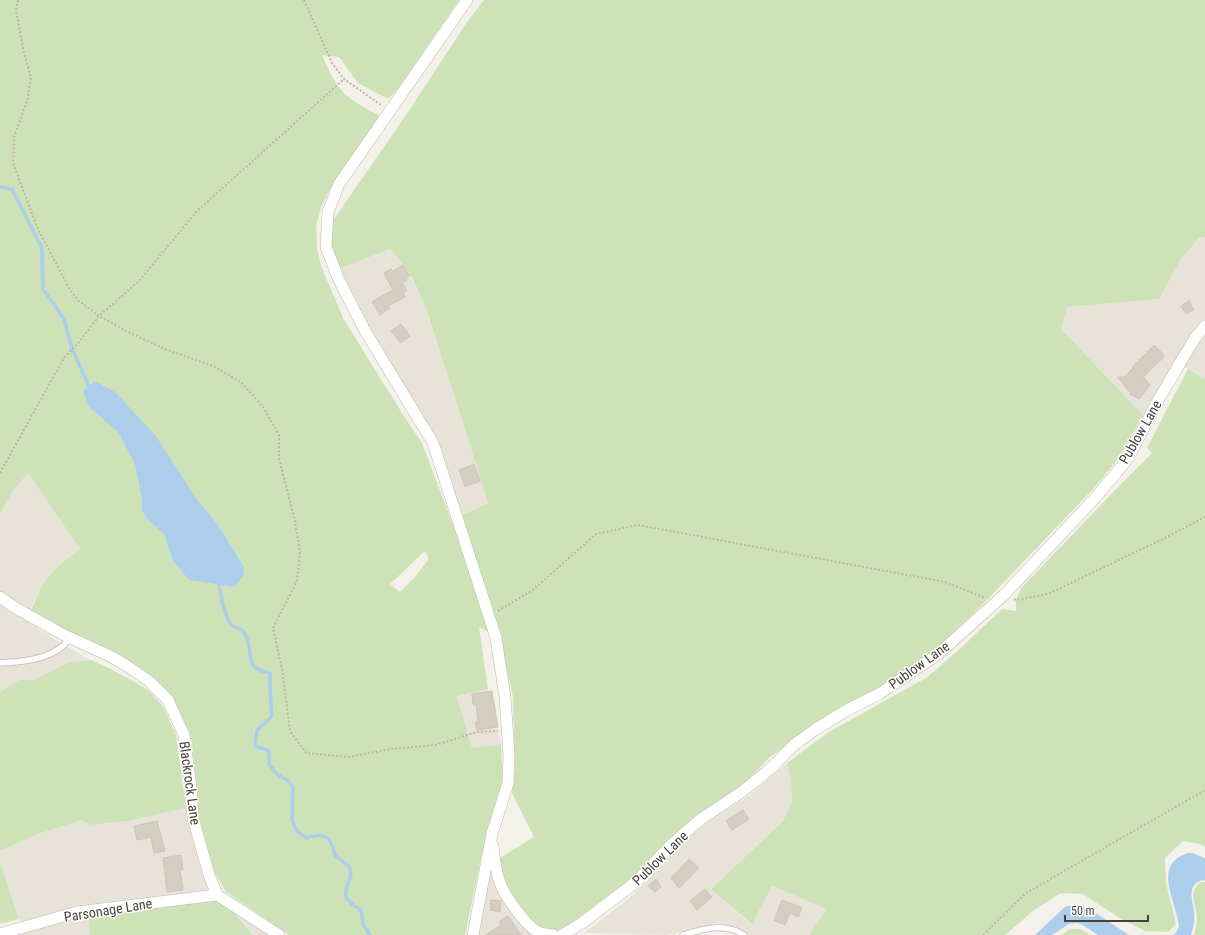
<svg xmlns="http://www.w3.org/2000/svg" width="1205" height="935" viewBox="0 0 1205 935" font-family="'Roboto Condensed',sans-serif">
<rect width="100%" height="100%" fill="#f3f1ea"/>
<!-- residential -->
<g fill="#e7e3d9">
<polygon points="1205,237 1205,379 1175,361 1143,415 1061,329 1067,307 1159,299 1181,259 1199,238"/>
<polygon points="390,249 400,259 421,296 455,396 488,503 459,516 437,441 372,334 339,269"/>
<polygon points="28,473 80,549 58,566 43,583 25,620 64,645 91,660 70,662 34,680 19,680 0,692 0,514 13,491"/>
<polygon points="488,689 501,744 472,749 457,696"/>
<polygon points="787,763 791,779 792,801 783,821 711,889 751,924 772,886 826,909 809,935 749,935 737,927 718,923 668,935 584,933 626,901 644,884 686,839 708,822 750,795"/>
<polygon points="186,808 189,823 210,891 87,907 90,935 18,935 24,933 0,861 0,851 38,834 82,820 90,825 128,821"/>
<polygon points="491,862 538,935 477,935"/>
<polygon points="228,906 273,935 253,935"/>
</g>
<!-- green -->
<g fill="#cde3b7" fill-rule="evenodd">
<path d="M0 0H459L397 90 388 99 358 83 339 57 322 55C328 68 333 81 342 91 352 102 368 109 380 116L331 187 321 207 316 226 317 248 321 266 344 320 402 413 422 443 451 520 488 503C473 456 459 408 443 361 430 322 420 278 390 249L339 269 331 248 332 222 404 118 467 22 484 0H1205V237L1199 238 1181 259 1159 299 1067 307 1061 329 1143 415 1122 454 1095 487 988 599 931 654 880 687 824 718 770 757 739 789 632 879 574 921 558 930 541 929 523 913 508 892 498 859 534 837 511 791 515 771 513 697 500 638 479 627 488 689 457 696 472 748 501 744 503 783 488 826 465 935H289L226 892 215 873 206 850 197 816 192 742 176 705 152 677 99 645 73 634 31 610 43 583 58 566 80 549 28 473 13 491 0 514ZM95 381 194 495 219 526 244 567 173 561 164 534 148 520 141 510 142 501 135 465 118 432 83 391ZM425 551 429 559 414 578 400 592 390 584Z"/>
<polygon points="1188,369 1205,379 1205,847 1200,844 1183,841 1165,858 1166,883 1176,924 1168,932 1145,931 1121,919 1083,894 1061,893 1034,910 1005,935 809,935 826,909 772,886 752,924 711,889 783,821 792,801 791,779 787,763 829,732 926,678 961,648 1002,609 1016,611 1016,600 1021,588 1124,481 1152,453 1147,448"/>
<polygon points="91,660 111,669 147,689 163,706 176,735 186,808 128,821 90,825 82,820 38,834 0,851 0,692 19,680 34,680 70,662"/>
<polygon points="0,861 19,919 0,924"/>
<path d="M1201 882H1205V935H1194C1195 930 1197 924 1197 919 1197 904 1186 893 1201 882Z"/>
<polygon points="217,900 228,906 253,935 90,935 88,917"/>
<polygon points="1070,929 1080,929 1090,935 1061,935"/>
</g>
<!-- water -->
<g fill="#adceea">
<polygon points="95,381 115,392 156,436 194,495 219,526 244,567 243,576 235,587 189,580 173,561 164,534 148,520 141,510 142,501 135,465 118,432 89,407 83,391"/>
<path d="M1188 853H1192L1205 858V880C1185 882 1193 901 1194 913 1195 921 1193 928 1191 935H1172L1176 933 1179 926C1177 901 1151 865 1188 853Z"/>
<polygon points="1076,904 1088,908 1129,935 1098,935 1081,924 1076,923 1069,924 1052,935 1035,935 1065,907"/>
</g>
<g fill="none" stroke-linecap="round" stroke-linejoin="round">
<!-- stream -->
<g stroke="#adceea" stroke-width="3.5">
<polyline points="0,187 12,189 42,248 43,289 64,319 72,349 89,386"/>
<path d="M219 584C221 595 224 617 232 625 238 630 241 626 246 636 254 654 243 668 270 673V689L272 716 257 730 255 746 269 751V764L277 774 288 781 293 788 292 820 297 831 306 838C319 834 328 833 333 848 334 851 334 855 337 857 341 861 348 863 350 869 351 872 351 875 350 878 342 897 344 899 361 910L363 924 370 935"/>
</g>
</g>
<!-- building -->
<g fill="#d4cdc1" stroke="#cec5b5">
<polygon points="403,265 410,276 406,278 407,280 402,283 407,290 403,293 405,297 388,306 390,308 380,315 372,302 393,290 384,273 391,269 393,271"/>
<polygon points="1189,301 1194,310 1186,314 1181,306"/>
<polygon points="401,324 410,336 401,343 391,331"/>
<polygon points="1154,345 1165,356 1143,377 1150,385 1139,399 1130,394 1131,393 1117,377 1124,377 1133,368 1132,367"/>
<polygon points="474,464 480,481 465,487 459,470"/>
<polygon points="492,691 498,727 477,730 475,722 478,722 476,704 473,704 472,694"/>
<polygon points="743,810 749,819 732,830 726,821"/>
<polygon points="157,821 165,851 154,853 151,837 137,840 134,826"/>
<polygon points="181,855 183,870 180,870 183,890 167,892 163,858"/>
<polygon points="689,859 699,868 679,888 671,878"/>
<polygon points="656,879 661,887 655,892 648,886"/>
<polygon points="705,889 712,897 697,910 690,901"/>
<polygon points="491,900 501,901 500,912 490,910"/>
<polygon points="782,900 802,908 798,917 790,913 785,925 774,920"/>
<polygon points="508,916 521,935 485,935 501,925 499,922"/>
</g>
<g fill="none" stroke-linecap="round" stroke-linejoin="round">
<!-- lane casing -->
<g stroke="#beb9ae" stroke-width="7">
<g id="lane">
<path d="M0 663C20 662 48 660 64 645 66 643 68 640 70 638"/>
<path d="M683 935C702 929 726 922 744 935"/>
</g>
</g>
<!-- street casing -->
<g stroke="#beb9ae" stroke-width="12">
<g id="street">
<polyline points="467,0 339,184 328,212 326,247 339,280 364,329 433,443 496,638 505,697 509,754 508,783 492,834 473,935"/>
<polyline points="0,597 14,607 64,635 110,656 124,664 149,681 168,700 184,735 191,788 193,818 209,875 217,895 279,935"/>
<path d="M493 846C494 858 496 871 500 883 505 896 525 925 538 932 542 934 548 934 553 935"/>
<polyline points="0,934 77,912 217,895"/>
<polyline points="562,935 582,923 636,882 671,845 701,819 743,791 769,770 795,744 816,729 847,710 879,694 937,655 1004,595 1096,497 1122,466 1131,453 1156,404 1180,363 1195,338 1205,326"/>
</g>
</g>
<!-- path -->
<g stroke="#bfb5a0" stroke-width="2" stroke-dasharray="2 2" stroke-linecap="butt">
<polyline points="18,0 16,10 24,53 31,78 27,101 14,137 13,163 37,227 70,290 79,301 99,316 128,332 165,349 213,366 241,382 263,407 279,435 279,458 295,522 300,552 297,581 273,628 282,669 290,731 306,753 349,757 391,749 436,745 477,732 498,731"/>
<polyline points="304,0 332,63 344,79 381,105"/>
<polyline points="0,473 64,358 79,342 99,316 139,281 197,211 344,79"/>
<polyline points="1014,599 1016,600 1048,594 1171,535 1205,517"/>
<polyline points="498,611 533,590 596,534 638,525 945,582 985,598"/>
<polyline points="983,935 1026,893 1205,790"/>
</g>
<!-- lane -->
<use href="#lane" stroke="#fff" stroke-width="5.5"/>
<!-- street -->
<use href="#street" stroke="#fff" stroke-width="11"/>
</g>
<g text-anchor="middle" stroke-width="3" stroke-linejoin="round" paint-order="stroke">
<!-- street labels -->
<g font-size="14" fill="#474239" stroke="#fff">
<text transform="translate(1140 432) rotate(-60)" y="5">Publow Lane</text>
<text transform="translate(919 665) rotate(-36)" y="5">Publow Lane</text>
<text transform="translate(190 783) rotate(82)" y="5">Blackrock Lane</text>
<text transform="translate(660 858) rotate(-44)" y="5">Publow Lane</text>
<text transform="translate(108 910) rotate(-9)" y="5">Parsonage Lane</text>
</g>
</g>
<!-- scale -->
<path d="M1065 915v6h83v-6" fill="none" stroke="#474239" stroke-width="2"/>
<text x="1071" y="915" font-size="12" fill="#474239" stroke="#ffffff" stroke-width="3" paint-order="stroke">50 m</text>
</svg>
